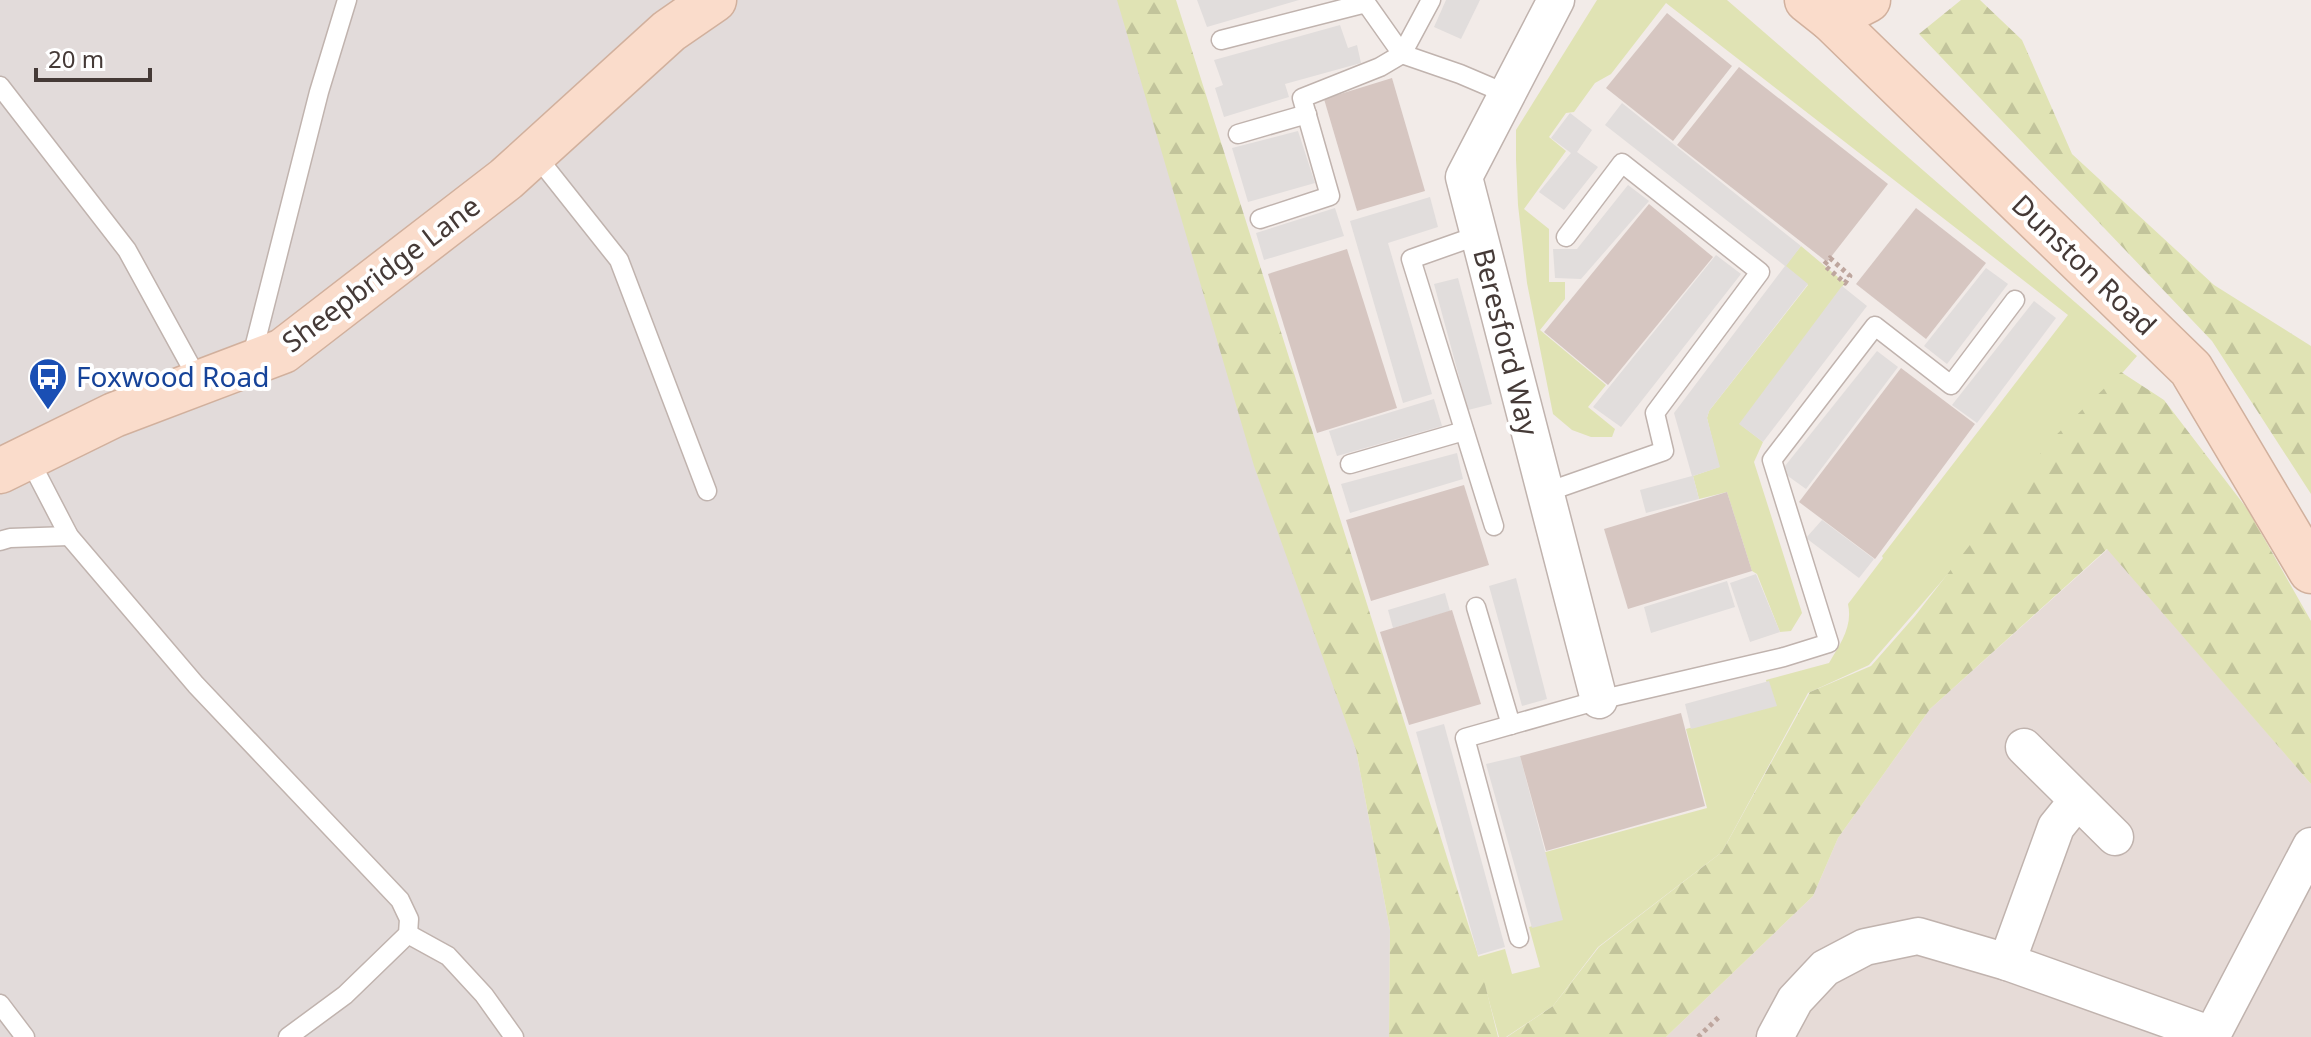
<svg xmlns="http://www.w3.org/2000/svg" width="2311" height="1037" viewBox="0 0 2311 1037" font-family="'Noto Sans',sans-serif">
<defs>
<pattern id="forest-firs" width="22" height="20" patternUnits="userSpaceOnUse" patternTransform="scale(2)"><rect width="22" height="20" fill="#e0e3b4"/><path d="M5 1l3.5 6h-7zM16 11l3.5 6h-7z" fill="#c2c49b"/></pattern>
</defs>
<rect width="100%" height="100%" fill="#f2ebe8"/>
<!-- residential -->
<polygon fill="#e6dbd7" points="2108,549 2311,784 2311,1037 1666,1037 1813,896 1838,838 1930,709"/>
<!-- industrial -->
<polygon fill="#e2dbda" points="0,0 1120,0 1356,750 1390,930 1389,1037 0,1037"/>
<!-- grass -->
<g fill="#e0e3b4">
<path d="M1597 0H1727L2137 356 1869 665 1808 693 1722 852 1598 947 1553 1006 1506 1037H1499L1477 957 1505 949 1512 974 1540 967 1529 927 1560 918 1542 853 1707 808 1686 729 1772 705 1766 680 1829 663C1840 644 1853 627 1848 604L1883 558 1882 556 2068 315 1666 3 1611 74 1595 83 1574 112 1566 113 1549 137 1566 151 1524 209 1549 229V282H1565V299L1540 330 1606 385 1588 407 1615 429 1612 437H1591L1572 430 1553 414 1527 283 1518 205 1516 160V130Z"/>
<polygon points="1801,246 1845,283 1740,424 1763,442 1754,462 1802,613 1791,631 1780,632 1757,574 1752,571 1727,492 1699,499 1693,476 1719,467 1707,418 1709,411 1808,285 1785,266"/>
</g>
<!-- forest -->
<g fill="url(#forest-firs)">
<polygon points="1117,0 1176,0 1477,952 1498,1037 1389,1037 1390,930 1356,750 1254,466"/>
<polygon points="1961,0 1980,0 2022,40 2072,154 2214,285 2311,346 2311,494 2212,341 1919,34"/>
<polygon points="2121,372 2164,400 2248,510 2311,621 2311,784 2107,549 1930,709 1838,838 1813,896 1666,1037 1507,1037 1553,1006 1599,947 1722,852 1810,692 1871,666 1915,616 2051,440"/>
</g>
<!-- parking -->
<g fill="#e1dddc">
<polygon points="1197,0 1299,0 1207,27"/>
<polygon points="1446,0 1480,0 1461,39 1434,27"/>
<polygon points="1340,25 1348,48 1357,45 1361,63 1285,84 1289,97 1224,117 1215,88 1223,85 1214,60"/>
<polygon points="1622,103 1801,246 1786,266 1808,284 1709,411 1707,418 1720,467 1693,476 1699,499 1646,513 1640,490 1692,476 1674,413 1785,266 1605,125"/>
<polygon points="1570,113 1592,130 1577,152 1598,167 1564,210 1539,192 1571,153 1551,138"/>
<polygon points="1298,131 1315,183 1248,202 1232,148"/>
<polygon points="1628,185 1649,201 1581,279 1555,278 1553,249 1577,249"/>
<polygon points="1430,197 1438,227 1388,243 1432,394 1403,403 1350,221"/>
<polygon points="1335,208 1344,236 1264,260 1256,233"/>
<polygon points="1716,255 1741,274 1621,427 1593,407"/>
<polygon points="1986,268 2008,284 1947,364 1924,346"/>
<polygon points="1458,278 1492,404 1468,410 1434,284"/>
<polygon points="1842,286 1867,306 1763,442 1739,424"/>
<polygon points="2034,301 2056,318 1977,423 1952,405"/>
<polygon points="1877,351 1898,367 1806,489 1781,471"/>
<polygon points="1434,399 1442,426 1337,456 1329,431"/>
<polygon points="1457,453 1463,479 1350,513 1341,484"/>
<polygon points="1822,520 1874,559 1859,578 1806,538"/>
<polygon points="1756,574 1780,632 1750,642 1730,583"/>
<polygon points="1516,578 1547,699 1522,706 1489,586"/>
<polygon points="1727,581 1735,607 1651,633 1644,607"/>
<polygon points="1445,593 1450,611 1393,628 1388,610"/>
<polygon points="1769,681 1777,706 1691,729 1685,704"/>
<polygon points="1444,724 1505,947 1478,955 1416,732"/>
<polygon points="1520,756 1563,920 1532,928 1486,764"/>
</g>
<!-- building -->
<g fill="#d6c6c1">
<polygon points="1667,13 1732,66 1673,141 1606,88"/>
<polygon points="1739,67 1888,184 1827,262 1677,145"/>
<polygon points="1392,78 1425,191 1357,211 1324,99"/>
<polygon points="1649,204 1713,257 1608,385 1544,332"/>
<polygon points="1916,208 1986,263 1926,339 1856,284"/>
<polygon points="1347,249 1397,408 1317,433 1268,274"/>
<polygon points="1901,368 1975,424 1875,559 1799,502"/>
<polygon points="1464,485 1489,565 1371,601 1346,520"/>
<polygon points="1727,492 1752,571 1628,609 1604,529"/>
<polygon points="1452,610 1481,704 1409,725 1380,632"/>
<polygon points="1681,713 1705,806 1546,851 1520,756"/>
</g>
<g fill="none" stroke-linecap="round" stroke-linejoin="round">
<!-- lane casing -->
<g stroke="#c0b3ae" stroke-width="21">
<g id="lane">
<polyline points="1221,40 1366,3 1402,54 1431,0"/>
<polyline points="0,86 127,250 200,383"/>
<polyline points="1238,134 1307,114"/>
<polyline points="534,153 619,260 707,491"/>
<polyline points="1260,219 1330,196 1302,98 1380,67 1402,54 1460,74 1507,94"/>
<polyline points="1479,235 1411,259 1494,526"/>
<polyline points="251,360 319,92 347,0"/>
<polyline points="28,457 69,536 196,685 400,900 409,919 408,934 345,995 288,1037"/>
<polyline points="1350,464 1464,431"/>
<polyline points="1544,493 1664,451 1655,413 1760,272 1622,163 1566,237"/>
<polyline points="0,541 10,538 69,536"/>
<polyline points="1476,607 1511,725"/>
<polyline points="408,934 448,956 484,995 514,1037"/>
<polyline points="1519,938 1465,738 1599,700 1784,657 1829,643 1772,460 1875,326 1951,385 2015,300"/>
<polyline points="0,1004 25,1037"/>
</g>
</g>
<!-- street casing -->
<g stroke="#c0b3ae" stroke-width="39">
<g id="street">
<polyline points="1556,0 1464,177 1599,700"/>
<polyline points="2024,747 2115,837"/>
<polyline points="2007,962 2056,827 2077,801"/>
<polyline points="1775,1037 1795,1000 1825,968 1865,947 1918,936 2007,962 2212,1035"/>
<polyline points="2211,1037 2311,846"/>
</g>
</g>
<!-- secondary casing -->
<g stroke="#d1b09d" stroke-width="47">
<g id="secondary">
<polyline points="1807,0 1831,19 2191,369 2311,571"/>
<polyline points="1831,19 1868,0"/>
<polyline points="0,471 114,415 283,351 506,179 669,31 714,0"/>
</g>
</g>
<!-- path -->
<g stroke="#bea69e" stroke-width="5" stroke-dasharray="4 4" stroke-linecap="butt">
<polygon points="1830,258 1850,276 1845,283 1824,265"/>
<polyline points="1698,1037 1720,1016"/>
</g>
<!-- lane -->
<use href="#lane" stroke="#fff" stroke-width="18"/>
<!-- street -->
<use href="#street" stroke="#fff" stroke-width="36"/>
<!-- secondary -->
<use href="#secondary" stroke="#fadccb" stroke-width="44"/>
</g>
<!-- icons -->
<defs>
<g id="bus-pin" transform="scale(2)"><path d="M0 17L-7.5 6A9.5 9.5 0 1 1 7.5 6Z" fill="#1a4fb4" stroke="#fff"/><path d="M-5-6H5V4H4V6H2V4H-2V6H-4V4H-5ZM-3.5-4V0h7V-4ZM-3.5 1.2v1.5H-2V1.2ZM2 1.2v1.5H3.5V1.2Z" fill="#fff"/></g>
</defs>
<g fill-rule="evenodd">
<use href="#bus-pin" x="48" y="377"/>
</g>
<g text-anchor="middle" stroke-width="8" stroke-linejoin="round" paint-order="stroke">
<!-- street labels -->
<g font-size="28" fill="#453a37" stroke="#fff">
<text transform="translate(2084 265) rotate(44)" y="10">Dunston Road</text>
<text transform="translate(381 274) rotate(-37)" y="10">Sheepbridge Lane</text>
<text transform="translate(1506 342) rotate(76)" y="10">Beresford Way</text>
</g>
<!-- transit labels -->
<g font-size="28" fill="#164399" stroke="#fff" text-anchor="start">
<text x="76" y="387">Foxwood Road</text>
</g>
</g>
<!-- scale -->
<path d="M36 68v12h114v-12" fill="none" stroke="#453a37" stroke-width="4"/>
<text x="48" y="68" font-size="24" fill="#453a37" stroke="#ffffff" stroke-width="6" paint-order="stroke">20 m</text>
</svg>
